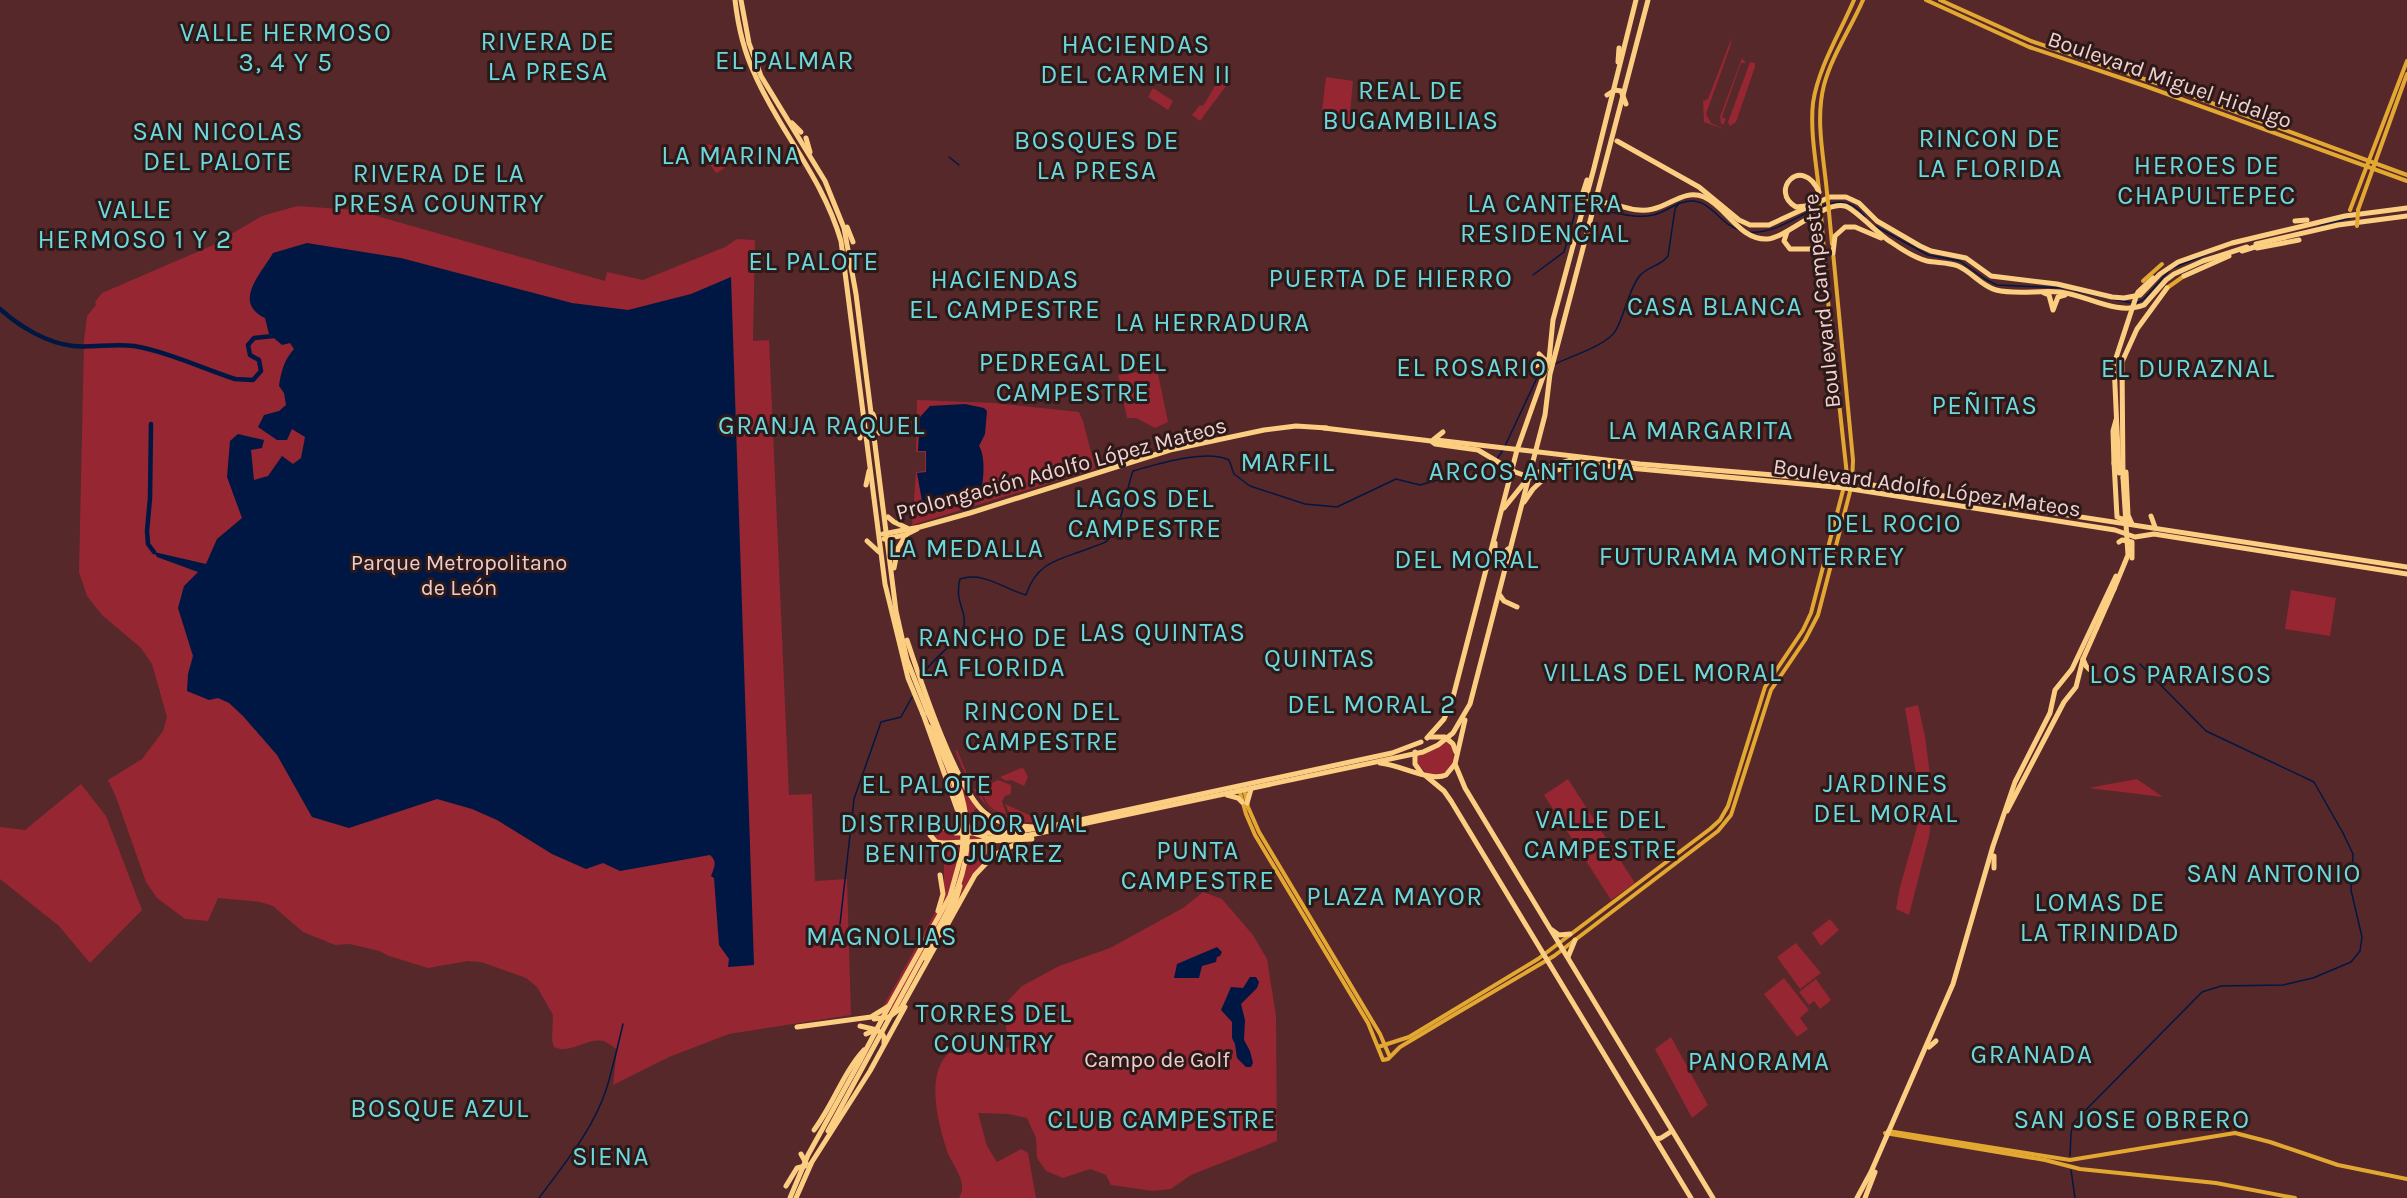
<svg xmlns="http://www.w3.org/2000/svg" width="2407" height="1198" viewBox="0 0 2407 1198" font-family="Karla,sans-serif">
<rect width="100%" height="100%" fill="#562829"/>
<!-- green -->
<g fill="#952632">
<polygon points="1732,37 1730,47 1706,114 1711,123 1726,130 1704,122 1703,101 1708,99"/>
<polygon points="1742,58 1746,63 1741,63 1722,117 1726,119 1723,125 1721,123 1720,117"/>
<polygon points="1750,62 1755,63 1755,67 1736,122 1730,126 1728,122"/>
<polygon points="1326,77 1353,81 1350,114 1353,127 1322,111"/>
<polygon points="1218,81 1226,86 1200,121 1192,115 1200,105 1203,106"/>
<polygon points="1153,88 1173,101 1168,110 1148,97"/>
<path d="M706 144 729 149 732 152C730 163 726 169 716 173L711 166 699 157V149Z"/>
<path d="M297 206 356 210 605 281 607 272 643 280 725 247 737 239 755 240 753 341 769 340 789 795 812 794 815 881 847 879 851 1015 729 1034 669 1057 613 1085 617 1049C613 1047 608 1043 604 1041 587 1037 570 1055 554 1047L552 1040 553 1015 537 987 526 978 481 962 468 961 428 968 389 956 379 951 350 944 335 945 303 932 273 906 260 902 218 898 208 921 185 919 157 898 146 882 116 797 108 780 142 759 163 731 167 717 152 664 141 648 102 615 87 596 79 572 84 340 87 316 96 305 95 302 102 293 211 246 262 216Z"/>
<polygon points="1157,369 1168,422 1155,428 1136,418 1127,418 1118,375"/>
<polygon points="917,400 995,403 1079,412 1083,421 1095,467 1092,470 912,525 916,472 925,471 925,452 916,452"/>
<polygon points="2291,590 2336,598 2330,636 2285,629"/>
<polygon points="1918,705 1925,736 1931,783 1918,785 1905,708"/>
<polygon points="1446,741 1453,749 1454,762 1444,774 1427,774 1418,764 1417,755"/>
<path d="M957 750 973 788 981 793C984 805 993 813 1006 815L1009 813 1005 804 1042 821C990 830 972 791 955 751Z"/>
<polygon points="1021,768 1024,769 1028,777 1024,786 1011,780 1006,781 1000,777"/>
<path d="M948 769C964 780 964 795 978 808L974 810 975 819H970L971 828 959 829 958 814 940 771Z"/>
<polygon points="1568,779 1635,883 1611,900 1544,795"/>
<polygon points="2137,779 2163,797 2088,788"/>
<path d="M998 780 1011 785V794L1005 796 1002 801 1006 814C991 811 987 804 981 792L984 787Z"/>
<polygon points="81,784 106,816 142,910 90,963 59,926 0,879 0,827 25,830"/>
<polygon points="1922,809 1932,813 1929,837 1909,915 1896,909 1900,887"/>
<polygon points="940,829 954,836 981,836 982,841 937,841 933,837 933,832"/>
<polygon points="975,847 982,849 983,859 981,866 920,967 896,1012 878,1016 944,896 944,857 952,848"/>
<path d="M1203 892 1222 899 1253 935 1267 959 1276 1016 1277 1141 1191 1175 1171 1189 1153 1191 1111 1185 1106 1175 1090 1169 1063 1178 1046 1171 1037 1158 1036 1138 1027 1118 1008 1114 978 1113 987 1146 997 1162 1021 1149 1028 1153 1036 1198H959C969 1182 952 1165 947 1151 938 1123 925 1074 949 1053H979L1010 1047 1002 1007 1022 986 1059 966 1110 948 1183 908Z"/>
<polygon points="1830,919 1839,930 1821,946 1812,933"/>
<polygon points="1796,943 1821,973 1800,989 1777,957"/>
<polygon points="1784,978 1809,1010 1800,1018 1808,1029 1797,1037 1764,994"/>
<polygon points="1816,979 1831,1000 1820,1009 1814,1001 1809,1005 1799,992"/>
<polygon points="1671,1037 1708,1105 1692,1118 1655,1049"/>
</g>
<!-- water -->
<g fill="#001744">
<path d="M307 243 401 258 572 303 628 310 691 294 731 277 754 965 728 967 729 959 719 945 714 878 711 876C714 868 718 862 710 855L620 871 603 863 586 869 552 854 497 820 472 809 437 799 349 828 312 817 277 755 243 716 229 703 218 698 209 700 187 691 188 674 193 656 178 608 184 586 198 572 157 557 154 552 206 564 217 539 242 518 227 477 230 441 238 434 264 440 262 448 251 450 254 480 268 476 282 456 293 464 301 458 305 437 292 429 287 440H277L258 427 264 415 279 411 286 405 284 393 279 386C281 372 284 360 294 349L290 343 282 345 269 334 265 318C232 302 261 274 273 253Z"/>
<path d="M965 404 984 408 987 411 985 434 979 446C986 457 984 484 979 497L973 500 927 505 922 501 917 473 926 472V451H918L920 417 930 406Z"/>
<polygon points="1217,947 1222,952 1220,956 1217,957 1216,962 1202,966 1199,978 1174,978 1177,964"/>
<polygon points="1250,977 1256,977 1259,982 1257,988 1241,1004 1245,1020 1244,1040 1250,1051 1253,1063 1251,1067 1246,1067 1237,1058 1235,1044 1232,1038 1232,1022 1221,1010 1231,987 1243,988"/>
</g>
<g fill="none" stroke-linecap="round" stroke-linejoin="round">
<!-- stream -->
<g stroke="#001744" stroke-width="1.5">
<polyline points="949,157 959,165"/>
<path d="M1596 209C1614 212 1635 219 1653 215 1667 212 1678 200 1693 201 1712 202 1722 226 1740 230"/>
<polyline points="2319,225 2350,218"/>
<polyline points="1875,226 1928,255 1960,261 1985,279 1997,285 2062,288"/>
<path d="M1748 232C1792 237 1834 175 1865 217"/>
<polyline points="2173,268 2210,253"/>
<polyline points="1533,275 1564,252 1577,206 1592,208"/>
<polyline points="2075,291 2132,303"/>
<polyline points="2137,303 2144,299 2169,271"/>
<path d="M1555 364C1571 356 1608 345 1616 330 1625 313 1628 293 1638 278 1646 266 1660 267 1668 256L1675 209 1679 203"/>
<polyline points="1505,446 1536,380 1543,370"/>
<polyline points="1497,459 1503,450"/>
<path d="M922 676C932 657 959 643 964 625 967 611 954 602 960 579 983 571 1004 589 1026 595 1037 561 1059 560 1090 548 1095 546 1103 544 1107 541 1124 523 1125 493 1133 471 1158 464 1206 449 1229 460L1234 474 1250 486 1305 504 1337 507 1396 479 1420 485 1466 472C1475 465 1486 470 1495 463"/>
<polyline points="840,924 854,799 881,722 901,717 912,697"/>
<polyline points="2070,1156 2071,1133 2074,1122 2202,992 2221,986 2283,985 2313,978 2351,962 2360,951 2362,937 2351,890 2353,854 2343,833 2314,782 2206,731 2140,664"/>
<polyline points="2071,1170 2075,1198"/>
<path d="M539 1198C564 1164 594 1129 607 1087 613 1067 618 1045 623 1024"/>
</g>
<!-- river -->
<g stroke="#001744" stroke-width="4.5">
<path d="M0 309C20 327 47 343 73 346 93 348 113 343 134 346 168 352 202 368 235 379L253 380 261 371 259 360 250 355 248 345 254 338 273 336"/>
<polyline points="151,424 150,498 147,531 148,544 154,552"/>
</g>
<!-- secondary -->
<g stroke="#e3a832" stroke-width="4">
<polyline points="1926,0 2029,47 2145,86 2407,181"/>
<polyline points="1940,0 2031,41 2168,87 2407,175"/>
<path d="M1819 190C1816 162 1810 131 1813 103 1818 68 1840 33 1854 0"/>
<path d="M1827 193C1824 158 1815 120 1824 85 1832 55 1851 28 1863 0"/>
<polyline points="2350,210 2407,61"/>
<polyline points="2358,210 2407,74"/>
<polyline points="1829,212 1832,244"/>
<polyline points="2143,281 2162,264"/>
<polyline points="2167,288 2184,276"/>
<polyline points="1239,789 1246,814 1255,835 1368,1023 1383,1060 1388,1059 1400,1047 1457,1013 1554,956 1718,831 1731,815 1771,690 1805,640 1818,615 1852,484 1853,460 1833,252"/>
<polyline points="1244,789 1248,807 1259,832 1380,1034 1389,1055"/>
<polyline points="1378,1047 1409,1037 1538,959 1710,829 1720,820 1728,806 1765,687 1803,630 1811,613 1847,475 1829,312 1821,215"/>
<polyline points="1888,1131 2070,1160 2235,1133 2270,1142 2338,1165 2407,1179"/>
<polyline points="1885,1133 2045,1160 2080,1169 2216,1183 2295,1198"/>
</g>
<!-- primary -->
<g stroke="#fcce82" stroke-width="5">
<path d="M735 0C738 26 744 52 755 75 781 134 822 176 841 241L885 584 908 678 923 714"/>
<polyline points="741,0 749,43 761,76 825,181 844,228 856,294 896,611 907,660 928,713"/>
<polyline points="1618,62 1619,48"/>
<polyline points="1607,95 1615,90 1621,91 1626,104"/>
<polyline points="792,123 801,132"/>
<polyline points="806,138 810,152"/>
<polyline points="1617,141 1699,187 1739,220 1750,225 1769,225 1830,197 1846,197 1859,203 1877,221 1920,246 1931,251 1966,258 1991,276 2057,284 2112,297 2124,298 2140,295 2160,274 2178,262 2232,243 2345,216 2407,208"/>
<polyline points="795,149 798,160"/>
<path d="M1600 202C1618 203 1634 214 1653 209 1671 205 1685 189 1704 197 1727 207 1739 240 1767 239 1787 238 1823 201 1845 206 1854 208 1879 235 1891 242 1901 249 1915 258 1927 261 1937 263 1948 262 1958 266 1972 272 1981 286 1996 290 2016 295 2039 290 2060 292 2087 295 2116 316 2144 305L2166 280 2174 274 2203 261 2247 247"/>
<polyline points="1575,205 1581,199 1587,180"/>
<path d="M1806 206 1796 207C1768 191 1802 154 1819 192"/>
<polyline points="2295,221 2307,220"/>
<polyline points="847,227 853,242"/>
<polyline points="1787,232 1784,241 1790,249 1824,249"/>
<polyline points="2256,244 2338,225 2407,216"/>
<polyline points="2257,248 2299,240"/>
<polyline points="1833,253 1835,236 1845,227 1855,227 1881,238"/>
<polyline points="2184,276 2229,256"/>
<polyline points="2138,292 2153,278"/>
<polyline points="2044,293 2049,295 2053,310 2058,297 2065,295"/>
<polyline points="1539,354 1545,360"/>
<polyline points="1535,366 1549,359"/>
<polyline points="873,414 879,433"/>
<polyline points="1324,428 1431,441 1435,444 1478,450 1515,472 1529,477 1538,477 1572,465 1586,464 1845,488 2115,530 2135,537 2154,534 2407,574"/>
<polyline points="860,438 862,419"/>
<polyline points="1433,440 1443,432"/>
<polyline points="1436,440 1640,464 1846,481 2407,567"/>
<polyline points="2114,462 2117,517 2122,519 2128,517"/>
<polyline points="2114,464 2113,431 2116,420"/>
<polyline points="2126,472 2128,515 2132,524"/>
<polyline points="2119,473 2114,364 2132,309"/>
<polyline points="1854,474 1861,482"/>
<polyline points="2123,478 2122,362 2137,329 2167,288"/>
<polyline points="866,485 869,471"/>
<polyline points="1913,490 1925,480"/>
<polyline points="1524,502 1533,489 1548,475"/>
<polyline points="1504,508 1529,477 1551,466 1578,458"/>
<polyline points="2151,516 2155,527"/>
<polyline points="888,517 894,522 907,528"/>
<polyline points="883,534 920,527 970,513 1170,450 1264,430 1296,426 1327,428"/>
<polyline points="884,539 905,535 917,529"/>
<polyline points="867,541 879,552"/>
<polyline points="2119,542 2122,540 2132,542 2132,558"/>
<polyline points="1495,543 1495,549 1497,552 1504,553 1508,549"/>
<polyline points="894,568 898,548 906,535"/>
<polyline points="1499,594 1504,601 1517,607"/>
<path d="M907 640C920 679 956 789 985 813 998 824 1016 826 1033 827"/>
<polyline points="2083,659 2086,666 2090,670"/>
<polyline points="1429,737 1445,737 1453,744 1456,752"/>
<polyline points="1427,738 1444,719 1452,701 1517,450 1549,360 1553,320 1594,168 1636,0"/>
<polyline points="1415,752 1415,764 1422,774"/>
<path d="M1380 763C1401 765 1430 782 1446 775L1455 764 1465 720"/>
<polyline points="1455,764 1465,788 1713,1198"/>
<polyline points="1426,776 1444,791 1451,801 1691,1198"/>
<polyline points="1227,795 1238,798 1242,802"/>
<polyline points="1247,803 1251,789"/>
<polyline points="2007,811 2064,702 2076,687 2083,659 2114,589"/>
<polyline points="1030,835 1423,752 1438,745 1453,733 1470,704 1545,415 1550,374 1648,0"/>
<polyline points="984,839 984,853"/>
<polyline points="1032,839 943,843 936,842 930,835 933,828 939,826 955,833 1005,833 1052,826 1392,753 1421,742"/>
<polyline points="1994,856 1994,868"/>
<polyline points="938,911 943,894 940,875"/>
<polyline points="1552,930 1559,935 1570,934"/>
<polyline points="1568,957 1575,940"/>
<polyline points="925,958 955,903 960,886"/>
<polyline points="874,1019 889,1017 901,1008 975,875 994,855 1020,842"/>
<polyline points="860,1026 877,1030"/>
<polyline points="797,1027 871,1017 889,1006 950,896 962,853"/>
<path d="M866 1034 875 1030C883 1032 885 1036 884 1043"/>
<polyline points="1929,1047 1936,1041"/>
<path d="M814 1130C833 1105 843 1073 864 1050"/>
<polyline points="1656,1139 1661,1138 1672,1131"/>
<polyline points="801,1154 806,1163"/>
<polyline points="810,1165 870,1071 905,1007"/>
<polyline points="786,1186 797,1168 805,1166"/>
<polyline points="790,1198 808,1155 860,1061"/>
<polyline points="796,1198 811,1164"/>
<polyline points="1857,1198 1871,1172 1953,984 1993,846 2015,782 2050,713 2055,690 2072,669 2116,576"/>
<polyline points="1865,1198 1875,1172"/>
</g>
<!-- secondary-bridge -->
<g stroke="#e3a832" stroke-width="4">
<polyline points="1827,193 1829,212"/>
<polyline points="1819,197 1821,215"/>
<polyline points="2357,226 2358,210"/>
</g>
<!-- primary-bridge -->
<g stroke="#fcce82" stroke-width="5">
<polyline points="2242,251 2261,245"/>
<polyline points="2132,309 2137,294"/>
<polyline points="2114,589 2128,555 2123,478"/>
<polyline points="923,714 957,809 968,827 976,834 988,838 1030,835"/>
<path d="M929 727C950 767 967 807 962 853"/>
<polyline points="860,1061 889,1006"/>
<path d="M828 1131 946 914C987 835 962 787 928 713"/>
</g>
</g>
<g text-anchor="middle" stroke-width="6" stroke-linejoin="round" paint-order="stroke">
<!-- street labels -->
<g font-size="22" fill="#f1d2d1" stroke="#2e1919">
<text transform="translate(2170 79) rotate(19)" y="8">Boulevard Miguel Hidalgo</text>
<text transform="translate(1821 301) rotate(-96)" y="8">Boulevard Campestre</text>
<text transform="translate(1061 468) rotate(-15)" y="8">Prolongación Adolfo López Mateos</text>
<text transform="translate(1927 487) rotate(8)" y="8">Boulevard Adolfo López Mateos</text>
</g>
<!-- park labels -->
<g font-size="22" fill="#edcdcc" stroke="#2e1919">
<text x="459" y="570">Parque Metropolitano<tspan x="459" dy="25">de León</tspan></text>
<text x="1157" y="1067">Campo de Golf</text>
</g>
<!-- quarter labels -->
<g font-size="26" letter-spacing="1.5" fill="#6cd9de" stroke="#2e1919">
<text x="286" y="41">VALLE HERMOSO<tspan x="286" dy="30">3, 4 Y 5</tspan></text>
<text x="548" y="50">RIVERA DE<tspan x="548" dy="30">LA PRESA</tspan></text>
<text x="1136" y="53">HACIENDAS<tspan x="1136" dy="30">DEL CARMEN II</tspan></text>
<text x="785" y="69">EL PALMAR</text>
<text x="1411" y="99">REAL DE<tspan x="1411" dy="30">BUGAMBILIAS</tspan></text>
<text x="218" y="140">SAN NICOLAS<tspan x="218" dy="30">DEL PALOTE</tspan></text>
<text x="1990" y="147">RINCON DE<tspan x="1990" dy="30">LA FLORIDA</tspan></text>
<text x="1097" y="149">BOSQUES DE<tspan x="1097" dy="30">LA PRESA</tspan></text>
<text x="731" y="164">LA MARINA</text>
<text x="2207" y="174">HEROES DE<tspan x="2207" dy="30">CHAPULTEPEC</tspan></text>
<text x="439" y="182">RIVERA DE LA<tspan x="439" dy="30">PRESA COUNTRY</tspan></text>
<text x="1545" y="212">LA CANTERA<tspan x="1545" dy="30">RESIDENCIAL</tspan></text>
<text x="135" y="218">VALLE<tspan x="135" dy="30">HERMOSO 1 Y 2</tspan></text>
<text x="814" y="270">EL PALOTE</text>
<text x="1391" y="287">PUERTA DE HIERRO</text>
<text x="1005" y="288">HACIENDAS<tspan x="1005" dy="30">EL CAMPESTRE</tspan></text>
<text x="1715" y="315">CASA BLANCA</text>
<text x="1213" y="331">LA HERRADURA</text>
<text x="1073" y="371">PEDREGAL DEL<tspan x="1073" dy="30">CAMPESTRE</tspan></text>
<text x="1472" y="376">EL ROSARIO</text>
<text x="2188" y="377">EL DURAZNAL</text>
<text x="1985" y="414">PEÑITAS</text>
<text x="822" y="434">GRANJA RAQUEL</text>
<text x="1701" y="439">LA MARGARITA</text>
<text x="1288" y="471">MARFIL</text>
<text x="1532" y="480">ARCOS ANTIGUA</text>
<text x="1145" y="507">LAGOS DEL<tspan x="1145" dy="30">CAMPESTRE</tspan></text>
<text x="1894" y="532">DEL ROCIO</text>
<text x="966" y="557">LA MEDALLA</text>
<text x="1752" y="565">FUTURAMA MONTERREY</text>
<text x="1467" y="568">DEL MORAL</text>
<text x="1163" y="641">LAS QUINTAS</text>
<text x="993" y="646">RANCHO DE<tspan x="993" dy="30">LA FLORIDA</tspan></text>
<text x="1320" y="667">QUINTAS</text>
<text x="1663" y="681">VILLAS DEL MORAL</text>
<text x="2181" y="683">LOS PARAISOS</text>
<text x="1372" y="713">DEL MORAL 2</text>
<text x="1042" y="720">RINCON DEL<tspan x="1042" dy="30">CAMPESTRE</tspan></text>
<text x="1886" y="792">JARDINES<tspan x="1886" dy="30">DEL MORAL</tspan></text>
<text x="927" y="793">EL PALOTE</text>
<text x="1601" y="828">VALLE DEL<tspan x="1601" dy="30">CAMPESTRE</tspan></text>
<text x="964" y="832">DISTRIBUIDOR VIAL<tspan x="964" dy="30">BENITO JUAREZ</tspan></text>
<text x="1198" y="859">PUNTA<tspan x="1198" dy="30">CAMPESTRE</tspan></text>
<text x="2274" y="882">SAN ANTONIO</text>
<text x="1395" y="905">PLAZA MAYOR</text>
<text x="2100" y="911">LOMAS DE<tspan x="2100" dy="30">LA TRINIDAD</tspan></text>
<text x="882" y="945">MAGNOLIAS</text>
<text x="994" y="1022">TORRES DEL<tspan x="994" dy="30">COUNTRY</tspan></text>
<text x="2032" y="1063">GRANADA</text>
<text x="1759" y="1070">PANORAMA</text>
<text x="440" y="1117">BOSQUE AZUL</text>
<text x="1162" y="1128">CLUB CAMPESTRE</text>
<text x="2132" y="1128">SAN JOSE OBRERO</text>
<text x="611" y="1165">SIENA</text>
</g>
</g>
</svg>
